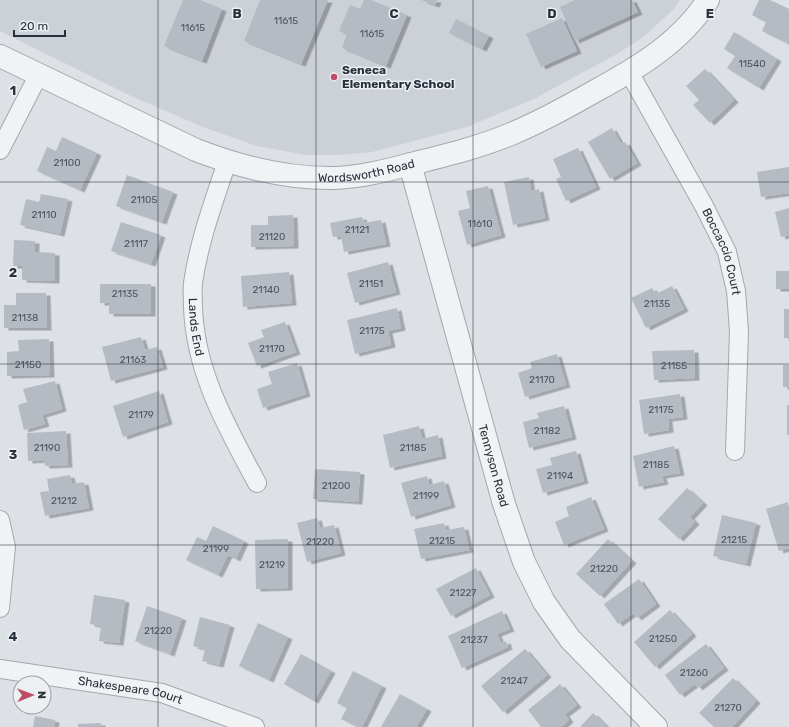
<svg xmlns="http://www.w3.org/2000/svg" width="789" height="727" viewBox="0 0 789 727" font-family="Rubik,sans-serif">
<defs>
<filter id="shadow"><feDropShadow dx="4.5" dy="2.5" stdDeviation="0" flood-color="#0004"/></filter>
</defs>
<rect width="100%" height="100%" fill="#dde1e6"/>
<!-- built -->
<polygon fill="#ccd0d7" points="0,0 680,0 673,10 642,38 617,54 534,99 467,127 372,152 339,155 306,155 257,146 203,127 131,96 0,31"/>
<!-- building -->
<g fill="#b5bbc2" filter="url(#shadow)">
<polygon points="183,0 200,0 222,9 202,61 164,46"/>
<polygon points="260,0 328,0 301,64 244,41"/>
<polygon points="364,0 371,0 407,15 386,66 342,48 347,34 339,31 350,5 360,9"/>
<polygon points="421,0 437,0 435,5"/>
<polygon points="575,0 632,0 638,12 575,41 560,7"/>
<polygon points="759,0 770,0 789,9 789,40 787,43 762,31 766,22 752,15"/>
<polygon points="562,18 577,51 541,67 526,34"/>
<polygon points="456,19 489,36 482,49 449,33"/>
<polygon points="734,32 777,59 759,88 727,68 735,56 724,49"/>
<polygon points="705,69 734,100 710,123 693,105 699,100 686,86"/>
<polygon points="612,128 621,144 625,142 637,163 610,179 588,142"/>
<polygon points="62,137 97,153 80,190 37,171 47,147 56,151"/>
<polygon points="578,148 596,187 566,201 556,179 561,177 553,159"/>
<polygon points="789,167 789,193 761,197 757,172"/>
<polygon points="127,175 173,192 162,222 116,206"/>
<polygon points="529,177 531,191 539,189 545,218 513,225 504,182"/>
<polygon points="488,186 501,235 467,245 458,211 470,208 466,191"/>
<polygon points="41,194 68,199 60,234 20,225 26,199 39,202"/>
<polygon points="789,208 789,235 781,237 775,212"/>
<polygon points="293,215 294,246 251,247 251,225 268,225 268,216"/>
<polygon points="362,217 364,223 381,220 386,244 344,252 341,236 333,237 330,223"/>
<polygon points="121,222 161,235 151,264 111,251"/>
<polygon points="14,240 35,241 35,252 55,253 55,281 22,280 22,266 13,266"/>
<polygon points="388,262 396,292 355,303 347,273"/>
<rect x="776" y="271" width="13" height="18"/>
<polygon points="289,272 292,303 243,307 241,276"/>
<polygon points="100,284 151,284 151,314 109,314 109,303 100,303"/>
<polygon points="672,286 684,309 646,328 631,298 652,288 656,294"/>
<polygon points="16,293 46,293 47,328 4,328 4,305 16,305"/>
<polygon points="397,308 401,328 388,331 391,345 355,354 347,320"/>
<rect x="784" y="309" width="5" height="29"/>
<polygon points="285,322 296,352 257,366 248,343 264,337 261,330"/>
<polygon points="141,337 145,350 157,347 163,367 111,381 102,347"/>
<polygon points="49,339 50,375 7,376 7,352 19,351 18,340"/>
<polygon points="694,350 695,378 654,380 652,351"/>
<polygon points="557,354 566,385 525,397 518,373 532,368 530,362"/>
<polygon points="297,363 306,394 263,408 257,389 272,384 268,372"/>
<rect x="783" y="365" width="6" height="22"/>
<polygon points="55,381 62,409 42,415 45,424 24,430 18,405 27,402 23,389"/>
<polygon points="159,391 168,422 123,437 113,406"/>
<polygon points="680,394 683,417 668,419 669,430 644,434 639,400"/>
<rect x="787" y="405" width="2" height="30"/>
<polygon points="564,406 572,437 529,448 523,422 539,418 537,413"/>
<polygon points="419,426 422,439 438,435 442,456 390,468 383,435"/>
<polygon points="66,431 68,465 45,466 44,460 28,461 27,433"/>
<polygon points="674,446 680,473 662,476 664,482 639,487 633,456"/>
<polygon points="576,451 584,481 543,493 536,469 552,465 550,458"/>
<polygon points="315,469 360,472 358,502 313,499"/>
<polygon points="70,475 72,484 84,482 89,508 45,516 40,492 49,491 47,479"/>
<polygon points="427,476 429,485 444,481 451,505 411,517 401,483"/>
<polygon points="687,488 703,503 690,517 695,522 679,539 658,519"/>
<polygon points="591,497 604,529 564,545 555,522 569,516 566,507"/>
<polygon points="788,502 789,548 779,551 766,509"/>
<polygon points="722,515 756,523 746,564 713,556"/>
<polygon points="317,518 320,528 334,525 341,553 307,562 297,523"/>
<polygon points="444,523 446,530 464,527 469,550 421,559 414,529"/>
<polygon points="213,526 244,541 236,559 228,555 218,575 186,560 197,537 206,541"/>
<polygon points="288,539 288,588 256,589 255,540"/>
<polygon points="608,539 632,561 600,596 576,574"/>
<polygon points="476,568 490,595 451,616 436,589"/>
<polygon points="639,579 656,604 637,618 633,613 618,624 604,604"/>
<polygon points="94,595 125,600 119,643 99,641 101,626 90,624"/>
<polygon points="147,606 182,618 170,654 135,641"/>
<polygon points="670,610 692,634 655,667 634,642"/>
<polygon points="502,611 510,629 497,634 501,643 506,641 508,647 462,668 448,636"/>
<polygon points="200,617 230,625 219,665 202,661 205,649 193,646"/>
<polygon points="258,623 288,637 269,680 239,666"/>
<polygon points="706,644 724,668 698,688 695,684 680,695 665,675"/>
<polygon points="525,649 547,675 503,712 481,686"/>
<polygon points="301,654 331,671 314,701 284,684"/>
<polygon points="353,671 382,686 362,727 358,727 341,719 347,708 337,703"/>
<polygon points="733,678 756,701 732,727 714,727 699,713"/>
<polygon points="560,684 577,705 565,714 569,720 561,727 541,727 528,710"/>
<polygon points="400,694 427,709 416,727 381,727"/>
<polygon points="593,713 607,727 580,727"/>
<polygon points="35,716 55,720 54,727 33,727"/>
<polygon points="101,723 101,727 78,727 78,724"/>
</g>
<g fill="none" stroke-linecap="round" stroke-linejoin="round">
<!-- minor casing -->
<g stroke="#a3a8af" stroke-width="20">
<g id="minor">
<path id="s1" d="M629 72 704 206 727 252 736 291 739 331 735 451"/>
<polyline points="0,150 39,74"/>
<path id="s2" d="M227 162C214 201 199 241 193 283 192 290 193 299 193 307 195 372 227 427 257 483"/>
<polyline points="0,520 6,547 0,608"/>
<path id="s3" d="M0 669 162 693 255 727"/>
</g>
</g>
<!-- tertiary casing -->
<g stroke="#a3a8af" stroke-width="24">
<g id="tertiary">
<path id="s4" d="M0 56 196 150C240 167 288 179 335 178 363 177 388 170 415 163 447 155 480 147 511 134 540 122 569 106 597 90 639 67 681 42 708 0"/>
<path id="s5" d="M410 164 504 504 524 562 544 602 570 639 656 727"/>
</g>
</g>
<!-- minor -->
<use href="#minor" stroke="#f0f2f4" stroke-width="18"/>
<!-- tertiary -->
<use href="#tertiary" stroke="#f0f2f4" stroke-width="22"/>
</g>
<!-- grid -->
<path fill="none" stroke="#28303b" stroke-width="1" stroke-opacity="0.55" d="M158 0V727M316 0V727M473 0V727M631 0V727M0 182H789M0 364H789M0 545H789"/>
<!-- markers -->
<circle fill="#c04d67" stroke="#ecf0f3" stroke-width="1.5" cx="334" cy="77" r="4"/>
<g text-anchor="middle" stroke-width="3" stroke-linejoin="round" paint-order="stroke">
<!-- number labels -->
<g font-size="10" fill="#4b535d">
<text x="286" y="24">11615</text>
<text x="193" y="31">11615</text>
<text x="372" y="37">11615</text>
<text x="752" y="67">11540</text>
<text x="67" y="166">21100</text>
<text x="144" y="203">21105</text>
<text x="44" y="218">21110</text>
<text x="480" y="227">11610</text>
<text x="357" y="233">21121</text>
<text x="272" y="240">21120</text>
<text x="136" y="247">21117</text>
<text x="371" y="287">21151</text>
<text x="266" y="293">21140</text>
<text x="125" y="297">21135</text>
<text x="657" y="307">21135</text>
<text x="25" y="321">21138</text>
<text x="372" y="334">21175</text>
<text x="272" y="352">21170</text>
<text x="133" y="363">21163</text>
<text x="28" y="368">21150</text>
<text x="674" y="369">21155</text>
<text x="542" y="383">21170</text>
<text x="661" y="413">21175</text>
<text x="141" y="418">21179</text>
<text x="547" y="434">21182</text>
<text x="47" y="451">21190</text>
<text x="413" y="451">21185</text>
<text x="656" y="468">21185</text>
<text x="560" y="479">21194</text>
<text x="336" y="489">21200</text>
<text x="426" y="499">21199</text>
<text x="64" y="504">21212</text>
<text x="734" y="543">21215</text>
<text x="442" y="544">21215</text>
<text x="320" y="545">21220</text>
<text x="216" y="552">21199</text>
<text x="272" y="568">21219</text>
<text x="604" y="572">21220</text>
<text x="463" y="596">21227</text>
<text x="158" y="634">21220</text>
<text x="663" y="642">21250</text>
<text x="474" y="643">21237</text>
<text x="694" y="676">21260</text>
<text x="514" y="684">21247</text>
<text x="728" y="711">21270</text>
</g>
<!-- poi labels -->
<g font-size="12" font-weight="bold" fill="#28303b" stroke="#ecf0f3" text-anchor="start">
<text x="342" y="74">Seneca<tspan x="342" dy="14">Elementary School</tspan></text>
</g>
<!-- street labels -->
<g font-size="12" fill="#28303b" stroke="#ecf0f3">
<text dy="4" stroke="none"><textPath href="#s4" startOffset="392">Wordsworth Road</textPath></text>
<text dy="4" stroke="none"><textPath href="#s1" startOffset="203">Boccaccio Court</textPath></text>
<text dy="4" stroke="none"><textPath href="#s2" startOffset="170">Lands End</textPath></text>
<text dy="4" stroke="none"><textPath href="#s5" startOffset="313">Tennyson Road</textPath></text>
<text dy="4" stroke="none"><textPath href="#s3" startOffset="132">Shakespeare Court</textPath></text>
</g>
</g>
<g font-size="13" text-anchor="middle" font-weight="bold" fill="#28303b" stroke="#ecf0f3" stroke-width="3" stroke-linejoin="round" paint-order="stroke">
<text x="237" y="18">B</text>
<text x="394" y="18">C</text>
<text x="552" y="18">D</text>
<text x="710" y="18">E</text>
<text x="13" y="95">1</text>
<text x="13" y="277">2</text>
<text x="13" y="459">3</text>
<text x="13" y="641">4</text>
</g>
<!-- north arrow -->
<g transform="translate(32 695) rotate(89)"><circle r="19" fill="#ecf0f3" stroke="#9ea3a9"/>
<path d="M0-3L7 15L0 10L-7 15Z" fill="#c04d67"/>
<text y="-6" font-size="11" font-weight="bold" text-anchor="middle" fill="#28303b">N</text>
</g>
<!-- scale -->
<path d="M14 30v6h51v-6" fill="none" stroke="#28303b" stroke-width="2"/>
<text x="20" y="30" font-size="12" fill="#28303b" stroke="#ecf0f3" stroke-width="3" paint-order="stroke">20 m</text>
</svg>
